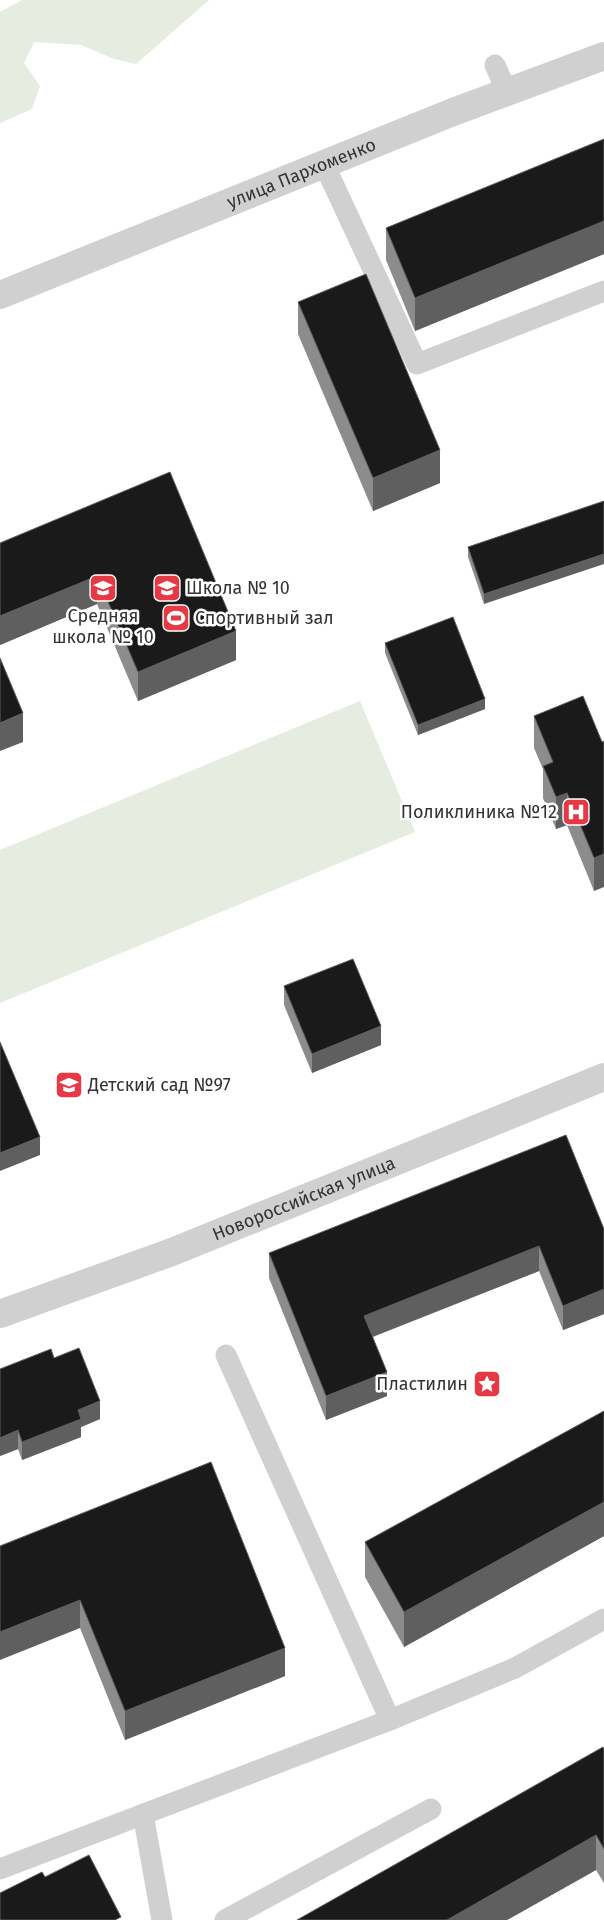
<svg xmlns="http://www.w3.org/2000/svg" width="604" height="1920" viewBox="0 0 604 1920" font-family="'Fira Sans',sans-serif">
<rect width="100%" height="100%" fill="#fff"/>
<!-- green -->
<g fill="#e6ecdf">
<polygon points="22,0 209,0 136,64 114,59 81,45 34,42 24,63 40,86 32,109 0,123 0,12"/>
<polygon points="360,701 415,832 0,1003 0,850"/>
</g>
<g fill="none" stroke-linecap="round" stroke-linejoin="round">
<!-- service -->
<g stroke="#d0d0d0" stroke-width="21">
<polyline points="495,65 507,92"/>
<polyline points="324,164 417,364 604,291"/>
<polyline points="226,1355 390,1720"/>
<polyline points="143,1814 162,1920"/>
<polyline points="0,1869 390,1720 515,1668 604,1619"/>
<polyline points="225,1920 431,1809"/>
</g>
<!-- minor -->
<path stroke="#d0d0d0" stroke-width="28" id="s1" d="M0 1314 172 1252 604 1077"/>
<!-- tertiary -->
<path stroke="#d0d0d0" stroke-width="28" id="s2" d="M0 295 453 112 604 56"/>
</g>
<!-- wall -->
<g fill="#8c8c8c">
<polygon points="604,139 604,254 415,331 386,260 386,228"/>
<polygon points="298,302 440,483 373,511 298,334"/>
<polygon points="170,472 236,660 138,701 97,604 0,645"/>
<polygon points="604,501 484,604 468,557 468,547"/>
<polygon points="385,643 485,709 418,735 385,653"/>
<polygon points="534,716 602,742 594,891 567,825 556,829 543,798 543,769 534,748"/>
<polygon points="284,986 381,1045 312,1073 284,1005"/>
<polygon points="604,1229 604,1314 563,1330 539,1271 373,1337 387,1396 326,1420 269,1278 269,1253"/>
<polygon points="54,1358 100,1419 81,1427 81,1437 22,1460 18,1449 0,1456"/>
<polygon points="604,1411 604,1536 404,1647 365,1577 365,1542"/>
<polygon points="0,1546 285,1676 125,1740 80,1628"/>
<polygon points="604,1749 604,1883 596,1870 507,1920 297,1920"/>
</g>
<!-- shaded-wall -->
<g fill="#5f5f5f">
<polygon points="604,221 604,254 415,331 415,298"/>
<polygon points="440,450 440,483 373,511 373,478"/>
<polygon points="604,554 604,564 484,604 484,594"/>
<polygon points="97,576 97,604 0,645 0,616"/>
<polygon points="236,631 236,660 138,701 138,672"/>
<polygon points="485,699 485,709 418,735 418,725"/>
<polygon points="23,713 23,742 0,751 0,723"/>
<polygon points="567,793 567,825 556,829 556,797"/>
<polygon points="604,854 604,887 594,891 594,858"/>
<polygon points="381,1026 381,1045 312,1073 312,1054"/>
<polygon points="40,1137 40,1155 0,1171 0,1153"/>
<polygon points="539,1246 539,1271 364,1340 364,1316"/>
<polygon points="604,1289 604,1314 563,1330 563,1306"/>
<polygon points="387,1372 387,1396 326,1420 326,1396"/>
<polygon points="100,1401 100,1419 81,1427 81,1437 22,1460 22,1442 78,1410"/>
<polygon points="18,1430 18,1449 0,1456 0,1438"/>
<polygon points="604,1502 604,1536 404,1647 404,1612"/>
<polygon points="80,1600 80,1628 0,1660 0,1632"/>
<polygon points="285,1648 285,1676 125,1740 125,1711"/>
<polygon points="596,1835 596,1870 507,1920 447,1920"/>
</g>
<!-- building -->
<g fill="#1a1a1a" stroke="#5f5f5f">
<polygon points="604,139 604,221 415,298 386,228"/>
<polygon points="366,274 440,450 373,478 298,302"/>
<polygon points="170,472 236,631 138,672 97,576 0,616 0,543"/>
<polygon points="604,501 604,554 484,594 468,547"/>
<polygon points="453,617 485,699 418,725 385,643"/>
<polygon points="0,658 23,713 0,723"/>
<polygon points="583,696 602,742 604,741 604,854 594,858 567,793 556,797 543,766 553,762 534,716"/>
<polygon points="353,959 381,1026 312,1054 284,986"/>
<polygon points="0,1042 40,1137 0,1153"/>
<polygon points="566,1135 604,1229 604,1289 563,1306 539,1246 364,1316 387,1372 326,1396 269,1253"/>
<polygon points="79,1348 100,1401 78,1410 81,1419 22,1442 18,1430 0,1438 0,1369 51,1349 54,1358"/>
<polygon points="604,1411 604,1502 404,1612 365,1542"/>
<polygon points="211,1462 285,1648 125,1711 80,1600 0,1632 0,1546"/>
<polygon points="603,1747 604,1749 604,1849 596,1835 447,1920 297,1920"/>
<polygon points="89,1855 121,1917 115,1920 0,1920 0,1893 42,1872 45,1877"/>
</g>
<!-- icons -->
<defs>
<g id="school-square" transform="scale(1.4375)"><rect x="-9" y="-9" width="18" height="18" rx="4" fill="#e63946" stroke="#fff"/><path d="M0-5L7-2L0 1L-7-2ZM-4 1L0 2.5L4 1V4Q0 6-4 4Z" fill="#fff"/></g>
<g id="stadium-square" transform="scale(1.4375)"><rect x="-9" y="-9" width="18" height="18" rx="4" fill="#e63946" stroke="#fff"/><path d="M0-5a6.5 5 0 1 0 0 10a6.5 5 0 1 0 0-10ZM-3.5-1.8h7v3.6h-7Z" fill="#fff"/></g>
<g id="hospital-square" transform="scale(1.4375)"><rect x="-9" y="-9" width="18" height="18" rx="4" fill="#e63946" stroke="#fff"/><path d="M-5-5h3v3.5h4V-5h3V5h-3V1.5h-4V5h-3Z" fill="#fff"/></g>
<g id="sight-square" transform="scale(1.4375)"><rect x="-9" y="-9" width="18" height="18" rx="4" fill="#e63946" stroke="#fff"/><path d="M0-6L1.8-2.2L6-1.7L2.9 1.2L3.7 5.4L0 3.3L-3.7 5.4L-2.9 1.2L-6-1.7L-1.8-2.2Z" fill="#fff"/></g>
</defs>
<g fill-rule="evenodd">
<use href="#school-square" x="103" y="588"/>
<use href="#school-square" x="167" y="588"/>
<use href="#stadium-square" x="176" y="618"/>
<use href="#hospital-square" x="576" y="812"/>
<use href="#school-square" x="69" y="1085"/>
<use href="#sight-square" x="487" y="1384"/>
</g>
<g text-anchor="middle" stroke-width="5" stroke-linejoin="round" paint-order="stroke">
<!-- street labels -->
<g font-size="18" fill="#333" stroke="#fff">
<text dy="6" stroke="none"><textPath href="#s2" startOffset="325">улица Пархоменко</textPath></text>
<text dy="6" stroke="none"><textPath href="#s1" startOffset="325">Новороссийская улица</textPath></text>
</g>
<!-- poi labels -->
<g font-size="18" fill="#333" stroke="#fff" text-anchor="start">
<text x="186" y="594">Школа № 10</text>
<text x="103" y="622" text-anchor="middle">Средняя<tspan x="103" dy="21">школа № 10</tspan></text>
<text x="195" y="624">Спортивный зал</text>
<text x="557" y="818" text-anchor="end">Поликлиника №12</text>
<text x="88" y="1091">Детский сад №97</text>
<text x="468" y="1390" text-anchor="end">Пластилин</text>
</g>
</g>
</svg>
